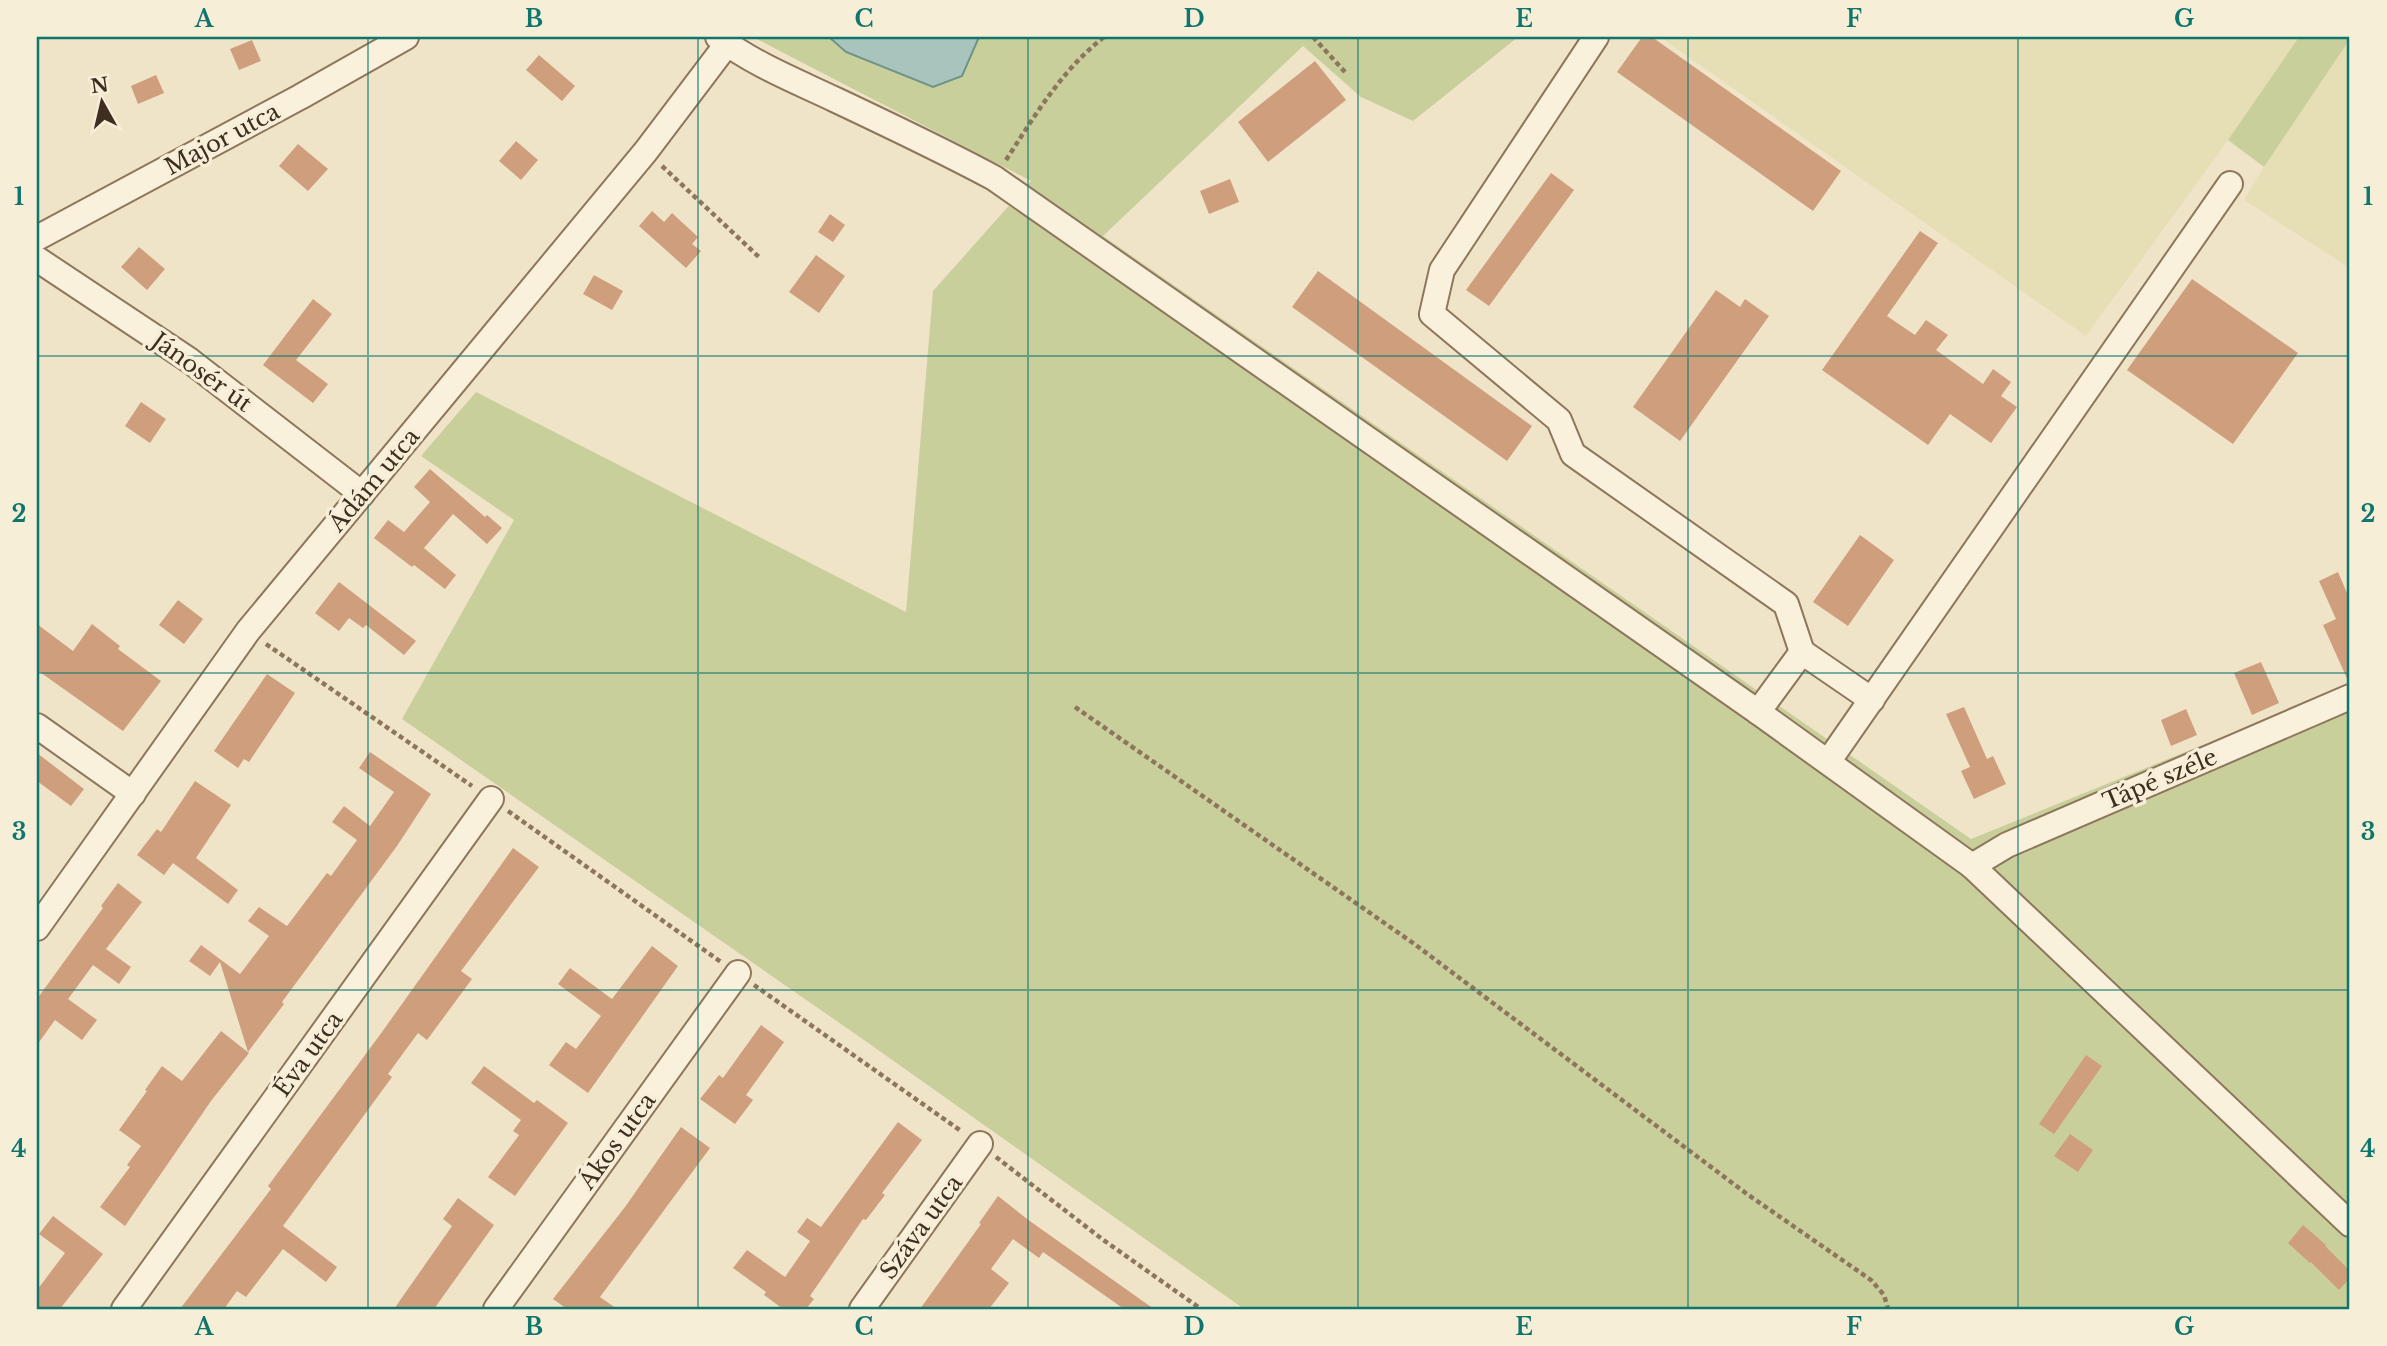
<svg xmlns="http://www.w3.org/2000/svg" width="2387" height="1346" viewBox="0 0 2387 1346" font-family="'Libre Baskerville',serif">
<rect width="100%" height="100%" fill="#f0e4c8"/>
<!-- farmland -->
<g fill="#e6deb5">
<polygon points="1660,37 2299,37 2228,140 2086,336"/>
<polygon points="2350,39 2350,268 2244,200 2264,167"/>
</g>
<!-- green -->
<g fill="#c9cf9b">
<polygon points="753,37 828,37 846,52 933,87 975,45 979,37 1518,37 1413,121 1361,97 1303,46 1103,236 1971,839 2350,685 2350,1309 1244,1309 864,1040 402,719 514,520 421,456 476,392 906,612 933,291 1031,181"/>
<polygon points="2299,37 2350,37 2350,39 2264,167 2228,140"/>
</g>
<!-- water -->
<polygon fill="#a9c4bc" stroke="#6f938a" stroke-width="2" points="829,37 828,37 979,37 962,76 933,87 846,52"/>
<!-- building -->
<g fill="#cf9f7d">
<polygon points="1642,37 1652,37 1841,171 1813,211 1617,72"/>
<polygon points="252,40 261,61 239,70 230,49"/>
<polygon points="539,55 575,86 562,101 526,70"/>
<polygon points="1315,61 1346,100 1268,162 1238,122"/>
<polygon points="156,75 164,93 138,104 131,86"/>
<polygon points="516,141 538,160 521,180 499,161"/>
<polygon points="298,144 328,169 308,191 279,166"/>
<polygon points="1551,173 1574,190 1489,306 1466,290"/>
<polygon points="1230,179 1239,202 1209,214 1200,191"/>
<polygon points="652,211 664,222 672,213 698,237 692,244 701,251 686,268 639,226"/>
<polygon points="830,214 845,225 833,242 818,232"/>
<polygon points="1920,231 1938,243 1887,316 1915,335 1926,320 1948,335 1936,350 1983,384 1993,369 2011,382 2001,396 2017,407 1991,443 1950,414 1928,445 1822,370"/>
<polygon points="139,247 165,269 147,290 121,267"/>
<polygon points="816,255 845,276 819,313 789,292"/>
<polygon points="1318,271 1532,426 1507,461 1292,307"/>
<polygon points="594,275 623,291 612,310 583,294"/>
<polygon points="2192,279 2298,353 2233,444 2127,370"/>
<polygon points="1716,290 1740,307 1745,299 1769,316 1680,441 1633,407"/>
<polygon points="313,299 332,314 296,360 328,384 313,403 263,365"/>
<polygon points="141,402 166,419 150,443 125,426"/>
<polygon points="430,469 485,517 487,515 502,528 487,544 453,514 424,548 456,575 445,589 414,565 412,567 374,538 388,520 404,532 430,502 414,487"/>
<polygon points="1860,535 1894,560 1848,626 1813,602"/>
<polygon points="2338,572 2350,600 2349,683 2323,625 2336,619 2319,581"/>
<polygon points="339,582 416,641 404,655 366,625 363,628 349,618 339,631 315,613"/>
<polygon points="178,600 203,619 184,644 159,625"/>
<polygon points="37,624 73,651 92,624 120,646 118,649 161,681 123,731 37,670"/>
<polygon points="2261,662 2279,703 2252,715 2234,673"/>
<polygon points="267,674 295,693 249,762 244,759 238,768 214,751"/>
<polygon points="1964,707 1987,759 1993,756 2006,784 1974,799 1961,771 1970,767 1946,714"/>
<polygon points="2186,709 2197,735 2171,746 2161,720"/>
<polygon points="370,752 431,794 397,846 282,1002 284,1004 248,1052 220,962 210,976 189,961 201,945 240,974 269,936 248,921 259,907 287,926 327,873 331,876 357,840 332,822 344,806 370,826 394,792 359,768"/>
<polygon points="37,753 84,789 71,806 37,781"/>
<polygon points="195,781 231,805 196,858 238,890 228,904 173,863 164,875 137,855 157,829 161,832"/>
<polygon points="513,848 539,867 461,971 472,979 427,1040 418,1033 388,1074 392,1077 283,1226 337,1267 326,1282 283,1249 246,1297 237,1291 224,1309 180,1309 271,1189 268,1186 382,1032"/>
<polygon points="118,883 142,902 106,949 131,967 119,984 93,965 68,999 97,1020 82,1040 55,1020 37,1045 37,999 103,908 101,906"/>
<polygon points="652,946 678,966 588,1093 549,1065 566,1042 576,1049 601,1016 558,984 570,968 612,999"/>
<polygon points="761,1025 784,1042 746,1095 753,1100 735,1124 700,1099 719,1075 723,1078"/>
<polygon points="221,1031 249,1053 211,1101 125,1226 100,1207 130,1167 127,1165 141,1146 119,1130 147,1091 145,1090 162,1066 182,1081"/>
<polygon points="2086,1055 2102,1066 2054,1134 2039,1124"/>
<polygon points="484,1066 534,1103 537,1100 568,1123 515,1196 488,1177 519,1135 513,1131 521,1120 471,1083"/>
<polygon points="898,1122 922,1140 882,1193 885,1195 866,1220 863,1219 810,1296 814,1299 806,1309 783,1309 764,1295 766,1292 733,1268 747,1250 785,1277 810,1241 797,1232 807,1218 821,1227"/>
<polygon points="681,1127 710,1148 600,1297 617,1309 567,1309 553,1299 625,1207"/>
<polygon points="2070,1134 2093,1150 2078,1172 2054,1156"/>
<polygon points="998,1196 1027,1219 1154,1309 1124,1309 1043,1252 1039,1258 1013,1239 991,1269 1009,1283 989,1309 920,1309 981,1224 979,1223"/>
<polygon points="458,1198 494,1225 434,1309 394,1309 452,1226 443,1219"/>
<polygon points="53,1216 103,1254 60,1309 37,1309 37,1290 65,1253 39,1234"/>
<polygon points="2303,1225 2326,1245 2325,1246 2350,1271 2350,1278 2339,1290 2311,1262 2310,1263 2288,1243"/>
</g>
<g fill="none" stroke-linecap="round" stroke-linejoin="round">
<!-- minor casing -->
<g stroke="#8d765c" stroke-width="28">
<g id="minor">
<path d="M718 37C753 64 796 81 836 100 889 125 942 150 994 178L1758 712 1972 866 2350 1224"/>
<polyline points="1596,37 1442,270 1432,314 1559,420 1573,454 1786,604 1802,652 1872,700"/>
<polyline points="37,238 300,97 406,37"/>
<polyline points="37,259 189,360 362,494"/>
<polyline points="1758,712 1802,652"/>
<polyline points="37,726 133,794"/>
<polyline points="1828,762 2230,184"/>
<polyline points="1972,866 2007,845 2350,697"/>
<polyline points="37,928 248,631 646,151 727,44"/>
<polyline points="124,1309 491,799"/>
<polyline points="496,1309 738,973"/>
<polyline points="862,1309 980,1144"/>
</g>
</g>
<!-- path -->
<g stroke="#8d765c" stroke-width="4.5" stroke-dasharray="5 3.5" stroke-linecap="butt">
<polyline points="1313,37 1345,72"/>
<path d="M1006 160C1036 114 1061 71 1104 37"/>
<polyline points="662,166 761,259"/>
<polyline points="266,644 472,786"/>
<polyline points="1075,707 1413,943 1747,1194 1871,1280 1884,1295 1888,1309"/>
<polyline points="508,811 721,962"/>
<polyline points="754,985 961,1131"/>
<polyline points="996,1157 1102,1239 1201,1309"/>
</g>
<!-- minor -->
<use href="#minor" stroke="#faf1dc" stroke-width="24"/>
</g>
<!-- grid -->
<path fill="none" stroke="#0f766e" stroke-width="2" stroke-opacity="0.55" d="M368 37V1309M698 37V1309M1028 37V1309M1358 37V1309M1688 37V1309M2018 37V1309M37 356H2350M37 673H2350M37 990H2350"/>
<g text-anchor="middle" stroke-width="7" stroke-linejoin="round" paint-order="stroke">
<!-- street labels -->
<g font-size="23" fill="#3d2e20" stroke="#f7eed8">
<text transform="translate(222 139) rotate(-28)" y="8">Major utca</text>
<text transform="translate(202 372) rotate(36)" y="8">Jánosér út</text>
<text transform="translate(374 480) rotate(-50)" y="8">Ádám utca</text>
<text transform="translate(2160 779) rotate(-23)" y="8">Tápé széle</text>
<text transform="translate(308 1054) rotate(-54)" y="8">Éva utca</text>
<text transform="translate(617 1141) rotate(-54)" y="8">Ákos utca</text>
<text transform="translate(921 1227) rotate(-54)" y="8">Száva utca</text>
</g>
</g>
<!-- border -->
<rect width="2387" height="1346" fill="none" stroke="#f7eed8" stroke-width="77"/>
<!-- north arrow -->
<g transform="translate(102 102) rotate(352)" stroke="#f7eed8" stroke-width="5" paint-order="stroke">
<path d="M0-5L12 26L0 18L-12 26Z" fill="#3d2e20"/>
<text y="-10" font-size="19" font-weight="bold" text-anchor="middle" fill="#3d2e20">N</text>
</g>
<rect x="38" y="38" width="2310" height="1270" fill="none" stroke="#0f766e" stroke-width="2.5"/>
<g font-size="23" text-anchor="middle" font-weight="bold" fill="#0f766e">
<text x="204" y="27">A</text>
<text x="534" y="27">B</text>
<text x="864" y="27">C</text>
<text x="1194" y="27">D</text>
<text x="1524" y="27">E</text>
<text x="1854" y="27">F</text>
<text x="2184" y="27">G</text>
<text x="19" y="205">1</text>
<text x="2368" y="205">1</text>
<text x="19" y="522">2</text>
<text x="2368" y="522">2</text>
<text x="19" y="840">3</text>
<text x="2368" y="840">3</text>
<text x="19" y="1157">4</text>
<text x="2368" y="1157">4</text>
<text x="204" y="1335">A</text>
<text x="534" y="1335">B</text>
<text x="864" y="1335">C</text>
<text x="1194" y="1335">D</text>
<text x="1524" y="1335">E</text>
<text x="1854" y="1335">F</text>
<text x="2184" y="1335">G</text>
</g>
</svg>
